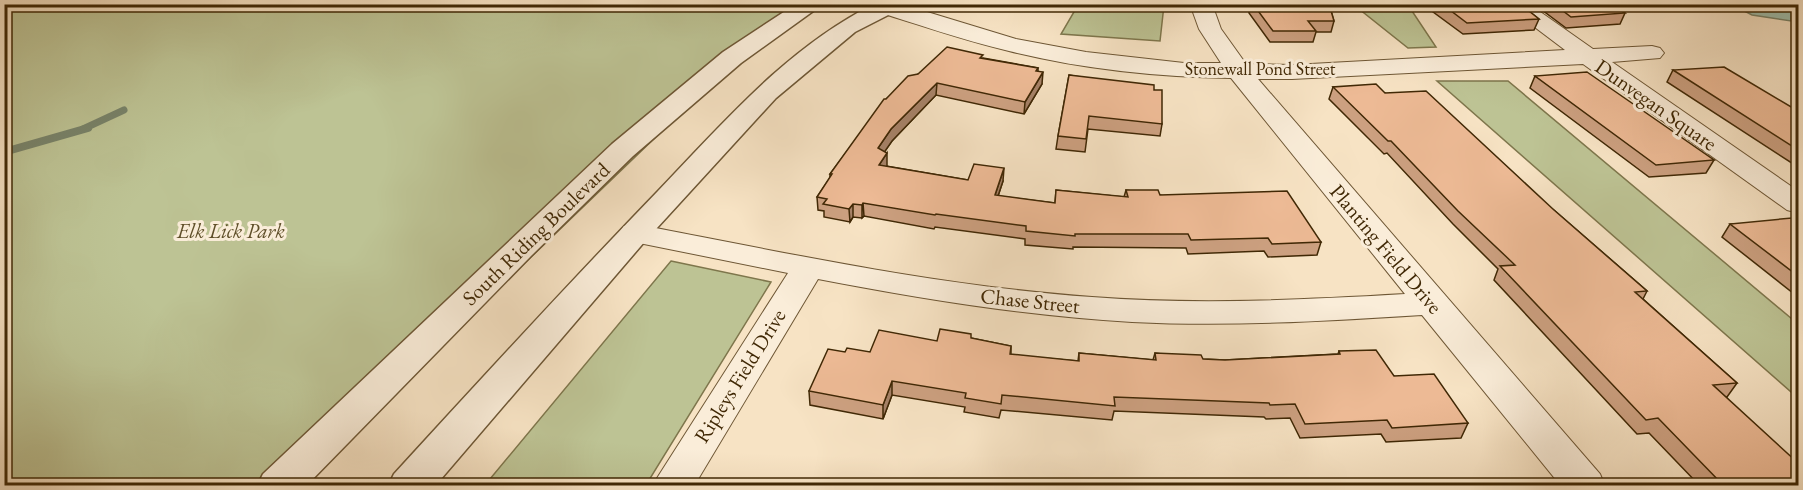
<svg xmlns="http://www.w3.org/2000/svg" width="1803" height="490" viewBox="0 0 1803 490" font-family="'EB Garamond',serif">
<rect width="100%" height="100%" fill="#f7e3c4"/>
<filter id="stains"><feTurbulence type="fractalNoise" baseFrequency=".00333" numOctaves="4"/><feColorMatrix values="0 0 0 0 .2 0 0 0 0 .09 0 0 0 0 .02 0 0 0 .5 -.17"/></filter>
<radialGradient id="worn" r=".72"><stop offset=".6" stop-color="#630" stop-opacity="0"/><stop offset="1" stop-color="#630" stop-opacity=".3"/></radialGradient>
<!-- green -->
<g fill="#bdc394" stroke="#7e764c" stroke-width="1.5">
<polygon points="24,4 793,5 294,485 5,485 5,6"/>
<polygon points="1078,5 1164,5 1160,41 1061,34"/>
<polygon points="1354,5 1430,5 1410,8 1436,47 1408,48"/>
<polygon points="1437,81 1508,81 1798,324 1798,398"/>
<polygon points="671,261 771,282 646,485 485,485"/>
</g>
<!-- water -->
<polygon fill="#9ebfae" stroke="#78836a" stroke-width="1.5" points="1733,5 1781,5 1791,10 1791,21 1752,15"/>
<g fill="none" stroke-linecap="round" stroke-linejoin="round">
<!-- stream-far1 -->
<polyline stroke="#78836a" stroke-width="7" points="83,129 124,110"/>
<!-- stream -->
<polyline stroke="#78836a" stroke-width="8" points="4,152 88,128"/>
<!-- minor casing -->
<g stroke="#6e5735" stroke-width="2">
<path id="minor" d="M866 4H901L1016 39 1086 52 1184 63H1221L1199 29 1190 4H1212L1221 29 1246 64 1292 65 1565 50 1504 4H1529L1593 49 1652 46 1660 48 1664 53 1660 58 1612 62 1798 191V213L1787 210 1583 64 1292 79H1258L1600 474 1605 486H1561L1422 315C1326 321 1229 327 1132 322 1026 316 922 299 818 279L694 486H652L788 273 624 240 619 233 624 226 635 224C786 253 938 286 1092 297 1196 305 1301 300 1405 294L1231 78C1157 77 1081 69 1009 51 961 40 915 23 868 9Z"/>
</g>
<!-- tertiary casing -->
<g stroke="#6e5735" stroke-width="3">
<g id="tertiary">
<polygon points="796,4 823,4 741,63 633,156 531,256 306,486 257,486 263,474 612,144 723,52"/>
<path d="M874 4H903L900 9 855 32 776 98 646 240 435 486H388L394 474C481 379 568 284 658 191 724 122 787 48 874 4Z"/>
</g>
</g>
<!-- minor -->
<use href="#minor" fill="#faedd9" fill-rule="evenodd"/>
<!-- tertiary -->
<use href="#tertiary" fill="#faedd9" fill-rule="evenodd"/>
</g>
<!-- wall -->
<g fill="#cca080" stroke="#402805" stroke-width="1.5">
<polygon points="1248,4 1329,4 1334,21 1331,32 1316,32 1313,42 1270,42 1249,13"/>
<polygon points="1426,4 1520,4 1539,19 1534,30 1463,34 1425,6"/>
<polygon points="1534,4 1611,4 1625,13 1620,24 1566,28"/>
<polygon points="983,58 1038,68 1038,71 1042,84 1024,114 936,95 892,141 884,152 886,166 968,180 1003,181 998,196 1055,203 1056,190 1124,197 1126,190 1160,195 1321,242 1317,255 1268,257 1264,251 1188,254 1186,248 1073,247 1073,249 1025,245 1025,239 935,227 934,229 864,216 862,218 853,217 850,222 824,217 824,211 818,210 817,197 830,178 830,174 886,99 918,74"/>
<polygon points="1673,70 1798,111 1798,167 1667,82"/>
<polygon points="1069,75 1154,90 1162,124 1160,136 1088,129 1085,152 1056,149 1058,136"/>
<polygon points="1535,76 1714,160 1706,173 1649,177 1530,88"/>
<polygon points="1333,87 1385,93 1554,210 1647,291 1643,299 1737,383 1727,397 1726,397 1798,486 1700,486 1649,433 1637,434 1494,280 1498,269 1453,224 1387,153 1384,154 1329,99"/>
<polygon points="1798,223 1798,297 1722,237 1730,224"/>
<polygon points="971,338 1011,346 1011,355 1078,361 1079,353 1153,360 1155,353 1203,359 1225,360 1338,354 1339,351 1394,376 1468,423 1461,438 1386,442 1381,434 1300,438 1290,418 1266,419 1264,417 1114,411 1112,420 1001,410 999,418 964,412 965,407 892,395 883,419 810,405 809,391 845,352 870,352 937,341"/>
</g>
<!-- shaded-wall -->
<g fill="#a68268" stroke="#402805" stroke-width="1.5">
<polygon points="1043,72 1042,84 1024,114 1025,102"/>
<polygon points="937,83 936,95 892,141 879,160 878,148 891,129"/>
<polygon points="887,153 887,166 879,178 879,165"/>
<polygon points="1004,168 1003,181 994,208 995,195"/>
<polygon points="863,203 864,216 862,218 862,205"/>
<polygon points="853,204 853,217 850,222 849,209"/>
<polygon points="892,381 892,395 883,419 883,405"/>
</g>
<!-- building -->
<g fill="#edba95" stroke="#402805" stroke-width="1.5">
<polygon points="1253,4 1329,4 1334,21 1308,21 1316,31 1273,31"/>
<polygon points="1442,4 1520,4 1539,19 1467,23"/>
<polygon points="1554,4 1611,4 1625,13 1571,17"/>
<polygon points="947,47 983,55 980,58 1038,68 1036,71 1043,72 1025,102 937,83 891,129 878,148 887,153 879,165 968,180 974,164 1004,168 995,195 1055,203 1056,190 1128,197 1126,190 1158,190 1160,195 1287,191 1321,242 1272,244 1268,238 1191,240 1188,234 1075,234 1075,236 1026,231 1026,226 936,214 935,215 863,203 862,205 853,204 849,209 823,204 827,199 817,197 832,174 830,174 884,99 886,99 908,76 918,74"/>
<polygon points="1724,67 1798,111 1798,150 1673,70"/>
<polygon points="1587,72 1714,160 1656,165 1535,76"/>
<polygon points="1069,75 1154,85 1154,90 1162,90 1162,124 1089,116 1086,139 1058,136"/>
<polygon points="1376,84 1385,93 1426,91 1554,210 1647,291 1635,292 1737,383 1713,385 1798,463 1798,486 1724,486 1658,418 1646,420 1500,266 1515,265 1458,211 1391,141 1388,141 1333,87"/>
<polygon points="1792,218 1798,223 1798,276 1730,224"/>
<polygon points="940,329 971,334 971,338 1011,346 1010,354 1079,361 1079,353 1156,360 1155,353 1201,355 1203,359 1225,360 1340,354 1339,351 1376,350 1394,376 1434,374 1468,423 1392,428 1387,420 1305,424 1295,404 1270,405 1269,403 1114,397 1115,406 1002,395 1001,404 965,398 966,393 892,381 883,405 809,391 828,349 845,352 847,348 870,352 879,330 937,341"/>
</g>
<g text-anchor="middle" stroke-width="6" stroke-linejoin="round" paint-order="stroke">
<!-- far-street labels -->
<g font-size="18" fill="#402805" stroke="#faedd9">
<text x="1260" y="75">Stonewall Pond Street</text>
</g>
<!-- street labels -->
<g font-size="21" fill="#402805" stroke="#faedd9">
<text transform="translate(1656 105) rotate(35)" y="7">Dunvegan Square</text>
<text transform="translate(536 234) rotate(-44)" y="7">South Riding Boulevard</text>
<text transform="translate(1386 249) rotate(50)" y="7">Planting Field Drive</text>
<text transform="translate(1030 301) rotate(6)" y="7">Chase Street</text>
<text transform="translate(740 376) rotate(-58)" y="7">Ripleys Field Drive</text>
</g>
<!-- park labels -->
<g font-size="21" font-style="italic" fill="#5f4f29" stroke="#faedd9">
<text x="231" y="238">Elk Lick Park</text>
</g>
</g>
<!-- margin -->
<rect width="1803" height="490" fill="none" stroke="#f7e3c4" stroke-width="24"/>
<rect x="6" y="6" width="1791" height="478" fill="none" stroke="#402805" stroke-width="3"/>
<rect x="12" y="12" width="1779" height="466" fill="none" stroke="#402805" stroke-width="1.5"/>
<rect width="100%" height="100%" filter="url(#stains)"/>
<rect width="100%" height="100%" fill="url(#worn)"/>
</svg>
